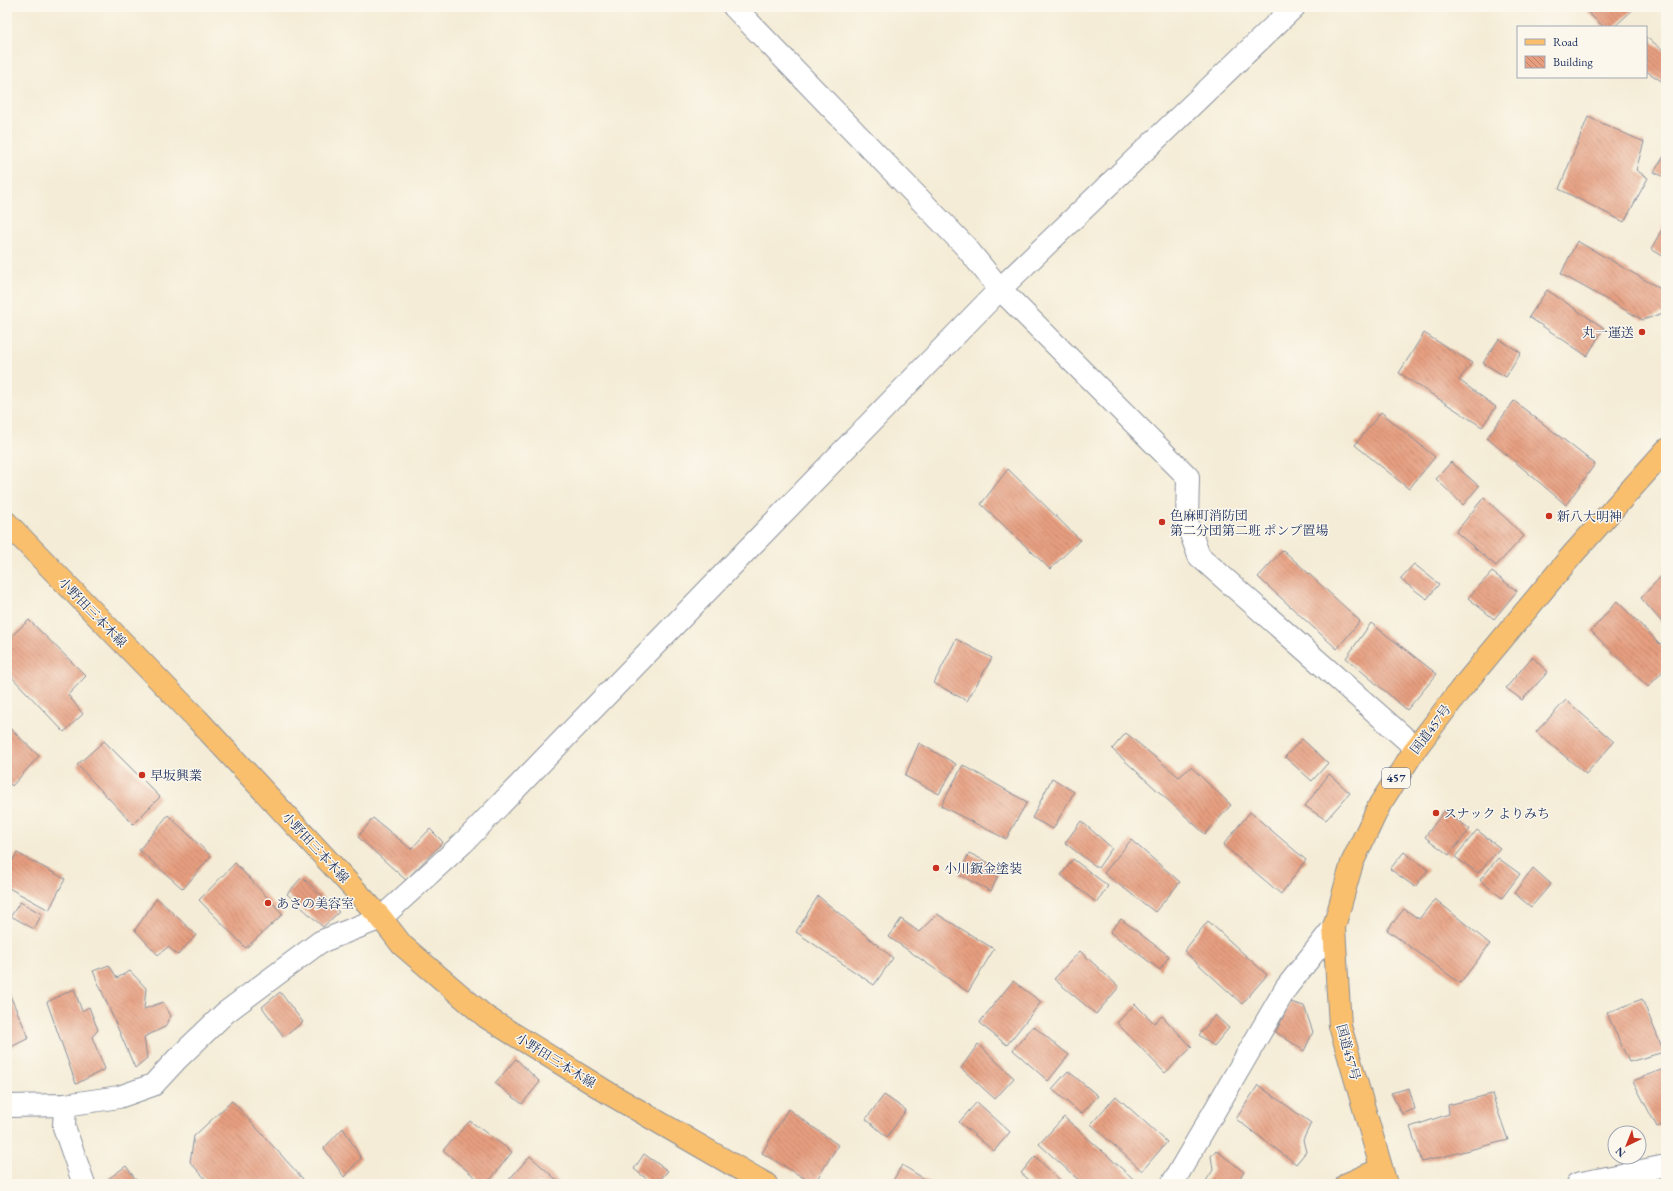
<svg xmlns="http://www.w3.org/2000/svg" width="1673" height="1191" viewBox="0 0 1673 1191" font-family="'EB Garamond','Noto Serif JP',serif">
<defs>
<pattern id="building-back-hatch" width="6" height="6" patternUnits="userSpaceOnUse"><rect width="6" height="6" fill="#e69e7f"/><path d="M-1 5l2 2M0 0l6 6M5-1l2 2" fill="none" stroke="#ba816b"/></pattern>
</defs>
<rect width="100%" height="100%" fill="#fbf7ec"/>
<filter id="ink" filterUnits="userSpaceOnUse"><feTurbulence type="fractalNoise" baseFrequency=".025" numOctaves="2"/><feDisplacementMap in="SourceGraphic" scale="8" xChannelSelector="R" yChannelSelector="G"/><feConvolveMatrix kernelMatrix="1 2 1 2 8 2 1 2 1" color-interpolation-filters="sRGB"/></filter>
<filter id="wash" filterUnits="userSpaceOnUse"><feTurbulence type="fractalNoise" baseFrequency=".012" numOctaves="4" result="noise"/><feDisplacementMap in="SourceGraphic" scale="16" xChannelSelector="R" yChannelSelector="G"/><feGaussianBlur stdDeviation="0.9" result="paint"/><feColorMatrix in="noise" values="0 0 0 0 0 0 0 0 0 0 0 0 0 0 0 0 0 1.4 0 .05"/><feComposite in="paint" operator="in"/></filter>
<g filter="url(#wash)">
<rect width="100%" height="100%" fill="#f4ecd6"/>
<g id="blocks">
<!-- building -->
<g fill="url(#building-back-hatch)">
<polygon points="1582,7 1636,7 1614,27 1604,27"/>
<polygon points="1646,37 1666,52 1666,84 1646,71"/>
<polygon points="1588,117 1644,142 1636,170 1648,178 1624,222 1559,189"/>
<polygon points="1666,153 1666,178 1654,172"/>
<polygon points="1666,222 1666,258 1651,249"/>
<polygon points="1577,241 1666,292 1666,312 1643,320 1561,274"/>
<polygon points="1547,290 1604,328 1587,356 1529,317"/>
<polygon points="1424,333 1472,363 1459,380 1496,407 1482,427 1399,373"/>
<polygon points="1499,339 1521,353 1506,377 1483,363"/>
<polygon points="1514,401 1595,464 1566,505 1487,438"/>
<polygon points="1381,412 1435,457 1409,489 1355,445"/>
<polygon points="1451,462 1479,486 1463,505 1436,479"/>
<polygon points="1008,469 1080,540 1050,569 981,504"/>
<polygon points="1484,497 1524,536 1496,566 1456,532"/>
<polygon points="1283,550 1360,621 1337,649 1258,577"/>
<polygon points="1414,564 1439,584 1427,599 1400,579"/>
<polygon points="1666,571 1666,627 1641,598"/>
<polygon points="1492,572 1517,591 1494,619 1468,598"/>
<polygon points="1617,601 1666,650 1666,668 1648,687 1591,631"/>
<polygon points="29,620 86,676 68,695 83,714 64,732 7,672 7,640"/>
<polygon points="1371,623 1437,674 1407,710 1346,658"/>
<polygon points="956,639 992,658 967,701 934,683"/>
<polygon points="1532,657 1548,672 1522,700 1506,688"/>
<polygon points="1566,700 1614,742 1586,774 1536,732"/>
<polygon points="7,725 39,756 12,786 7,781"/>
<polygon points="1126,733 1179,777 1191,767 1231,805 1205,834 1112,749"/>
<polygon points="1302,739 1328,763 1312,781 1285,757"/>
<polygon points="104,741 160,797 133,824 77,765"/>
<polygon points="919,743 956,764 939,794 905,776"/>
<polygon points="963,765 1027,802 1006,839 941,806"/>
<polygon points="1329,774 1350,793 1326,820 1305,806"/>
<polygon points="1052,778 1074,792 1053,829 1032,818"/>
<polygon points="1444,811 1470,829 1449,855 1425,837"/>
<polygon points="1250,812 1306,860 1281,894 1223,845"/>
<polygon points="168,815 211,856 183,889 139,850"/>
<polygon points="373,818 411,849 430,829 443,842 406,880 358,837"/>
<polygon points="1081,821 1112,848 1098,868 1065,843"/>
<polygon points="1477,830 1500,848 1478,873 1455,857"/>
<polygon points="1131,840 1180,882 1155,912 1104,873"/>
<polygon points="1404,852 1428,870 1415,887 1390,869"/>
<polygon points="17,853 65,879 49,910 7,887 7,870"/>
<polygon points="969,853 1001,869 991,891 959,875"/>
<polygon points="1498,858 1520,874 1502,898 1480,880"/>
<polygon points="1073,859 1108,886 1097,903 1061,875"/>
<polygon points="235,863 283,914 246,948 199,900"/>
<polygon points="1533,868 1551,884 1531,907 1514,893"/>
<polygon points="302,877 339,912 323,927 287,894"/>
<polygon points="818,896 893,958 874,985 796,932"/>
<polygon points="157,898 196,935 178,955 168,947 158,955 135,930"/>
<polygon points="1435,899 1490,944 1460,983 1387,930 1404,909 1419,919"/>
<polygon points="20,902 42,914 34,929 11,916"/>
<polygon points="937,914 994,949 968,992 889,937 901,919 919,932"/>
<polygon points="1121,919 1169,956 1160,970 1110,932"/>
<polygon points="1208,921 1267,975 1242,1004 1184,951"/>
<polygon points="1080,951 1119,987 1096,1014 1054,979"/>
<polygon points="109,965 117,978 130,971 146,988 144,1009 163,1002 171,1016 165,1027 144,1037 147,1058 135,1068 93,971"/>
<polygon points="1013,981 1041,1002 1007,1045 979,1023"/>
<polygon points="7,989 29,1038 7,1049"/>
<polygon points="74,989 82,1011 89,1007 98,1030 92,1037 105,1069 76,1084 47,1002"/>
<polygon points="280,992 303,1022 284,1037 262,1007"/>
<polygon points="1642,999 1664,1052 1629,1062 1607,1013"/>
<polygon points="1290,1002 1304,1006 1313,1032 1304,1051 1276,1032"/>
<polygon points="1135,1004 1154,1023 1162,1016 1192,1047 1165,1073 1117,1023"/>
<polygon points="1215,1015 1229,1028 1214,1046 1199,1035"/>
<polygon points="1033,1026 1069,1055 1048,1081 1013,1050"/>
<polygon points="978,1044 1014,1078 995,1099 961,1068"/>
<polygon points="516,1059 540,1082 522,1104 495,1083"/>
<polygon points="1666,1068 1666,1124 1657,1127 1633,1081"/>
<polygon points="1068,1071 1098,1096 1081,1114 1052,1089"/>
<polygon points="1258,1085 1311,1123 1303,1140 1306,1152 1296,1164 1236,1119"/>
<polygon points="1409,1088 1415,1109 1402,1114 1391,1093"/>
<polygon points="1492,1094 1508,1140 1422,1162 1410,1127 1449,1114 1448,1105"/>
<polygon points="884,1095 906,1110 887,1137 866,1119"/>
<polygon points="1116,1096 1167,1142 1142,1171 1091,1124"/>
<polygon points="232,1101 303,1179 300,1184 210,1184 190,1162 194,1136"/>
<polygon points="977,1102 1010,1132 994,1151 959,1122"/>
<polygon points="788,1109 838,1145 814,1184 762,1153"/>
<polygon points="1064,1117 1139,1184 1083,1184 1039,1144"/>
<polygon points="470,1121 512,1152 487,1184 483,1184 443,1150"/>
<polygon points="343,1128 361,1158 344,1177 324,1148"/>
<polygon points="1216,1150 1244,1172 1236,1184 1204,1184 1213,1170 1211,1156"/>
<polygon points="644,1154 668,1171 656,1184 653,1184 634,1169"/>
<polygon points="530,1156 561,1184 505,1184"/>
<polygon points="1035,1156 1064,1184 1034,1184 1021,1173"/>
<polygon points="902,1165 933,1184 891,1184"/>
<polygon points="126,1166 139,1184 101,1184"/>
</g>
</g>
</g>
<g filter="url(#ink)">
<use href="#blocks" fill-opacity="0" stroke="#888e9a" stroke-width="1"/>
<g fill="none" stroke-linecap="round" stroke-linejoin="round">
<!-- minor casing -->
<g stroke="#888e9a" stroke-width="24">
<g id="minor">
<polyline points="734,7 965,246 1000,289 1188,477 1187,523 1199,556 1416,748"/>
<polyline points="65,1105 64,1127 84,1184"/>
<polyline points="7,1106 65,1105 119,1097 153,1085 177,1059 225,1013 320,942 381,918 463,843 1000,289 1294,7"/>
<polyline points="1172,1184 1286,988 1334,927"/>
<polyline points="1577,1184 1666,1166"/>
</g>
</g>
<!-- major casing -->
<g stroke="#888e9a" stroke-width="24">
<g id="major">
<polyline points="7,523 198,720 381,918 402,945 486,1017 610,1094 766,1184"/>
<polyline points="1347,1184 1381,1169"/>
</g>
</g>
<!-- highway casing -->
<g stroke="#888e9a" stroke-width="24">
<polyline id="highway" points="1386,1184 1340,1026 1334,927 1352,863 1380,804 1416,748 1460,690 1573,554 1666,450"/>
</g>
<!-- minor -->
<use href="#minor" stroke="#fff" stroke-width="22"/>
<!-- major -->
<use href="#major" stroke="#f9bf6d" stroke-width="22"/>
<!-- highway -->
<use href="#highway" stroke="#f9bf6d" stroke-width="22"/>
</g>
</g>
<!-- markers -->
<g fill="#c8321e" stroke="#fbf7ec" stroke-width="1.5">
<circle cx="1642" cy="332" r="4"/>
<circle cx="1549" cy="516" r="4"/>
<circle cx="1162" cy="522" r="4"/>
<circle cx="142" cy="775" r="4"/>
<circle cx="1436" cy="813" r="4"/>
<circle cx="936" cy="868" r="4"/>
<circle cx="268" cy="903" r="4"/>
</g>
<g text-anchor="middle" stroke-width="3" stroke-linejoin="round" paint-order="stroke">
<!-- shield labels -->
<rect fill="#fbf7ec" stroke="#5e6b89" stroke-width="1" x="1382" y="768" width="28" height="20" rx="3"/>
<g font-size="12" font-weight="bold" fill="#1b2f5e">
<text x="1396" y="782">457</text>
</g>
<!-- poi labels -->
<g font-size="13" fill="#1b2f5e" stroke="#fbf7ec" text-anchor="start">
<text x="1634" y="337" text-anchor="end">丸一運送</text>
<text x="1170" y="520">色麻町消防団<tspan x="1170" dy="15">第二分団第二班 ポンプ置場</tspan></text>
<text x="1557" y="521">新八大明神</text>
<text x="150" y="780">早坂興業</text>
<text x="1444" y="818">スナック よりみち</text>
<text x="944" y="873">小川鈑金塗装</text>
<text x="276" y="908">あさの美容室</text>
</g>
<!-- street labels -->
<g font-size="13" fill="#1b2f5e" stroke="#fbf7ec">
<text transform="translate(93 612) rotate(46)" y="5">小野田三本木線</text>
<text transform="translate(1430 729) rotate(-53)" y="5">国道457号</text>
<text transform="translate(316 847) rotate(47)" y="5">小野田三本木線</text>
<text transform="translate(1349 1052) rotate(75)" y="5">国道457号</text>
<text transform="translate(556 1060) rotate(32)" y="5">小野田三本木線</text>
</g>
</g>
<!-- margin -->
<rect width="1673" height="1191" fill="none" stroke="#fbf7ec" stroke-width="24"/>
<!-- legend -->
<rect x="1517" y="26" width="130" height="52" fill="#fbf7ec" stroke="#a1a7b3"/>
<rect x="1525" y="39" width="20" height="6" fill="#f9bf6d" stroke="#a1a7b3"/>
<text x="1553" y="46" font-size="12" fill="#1b2f5e">Road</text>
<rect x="1525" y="56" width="20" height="12" fill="url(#building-back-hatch)" stroke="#a1a7b3"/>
<text x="1553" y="66" font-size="12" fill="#1b2f5e">Building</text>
<!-- north arrow -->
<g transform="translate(1627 1145) rotate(223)"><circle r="19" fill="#fbf7ec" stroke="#a1a7b3"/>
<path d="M0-3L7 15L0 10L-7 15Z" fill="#c8321e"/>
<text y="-6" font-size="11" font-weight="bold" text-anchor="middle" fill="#1b2f5e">N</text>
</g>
</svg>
